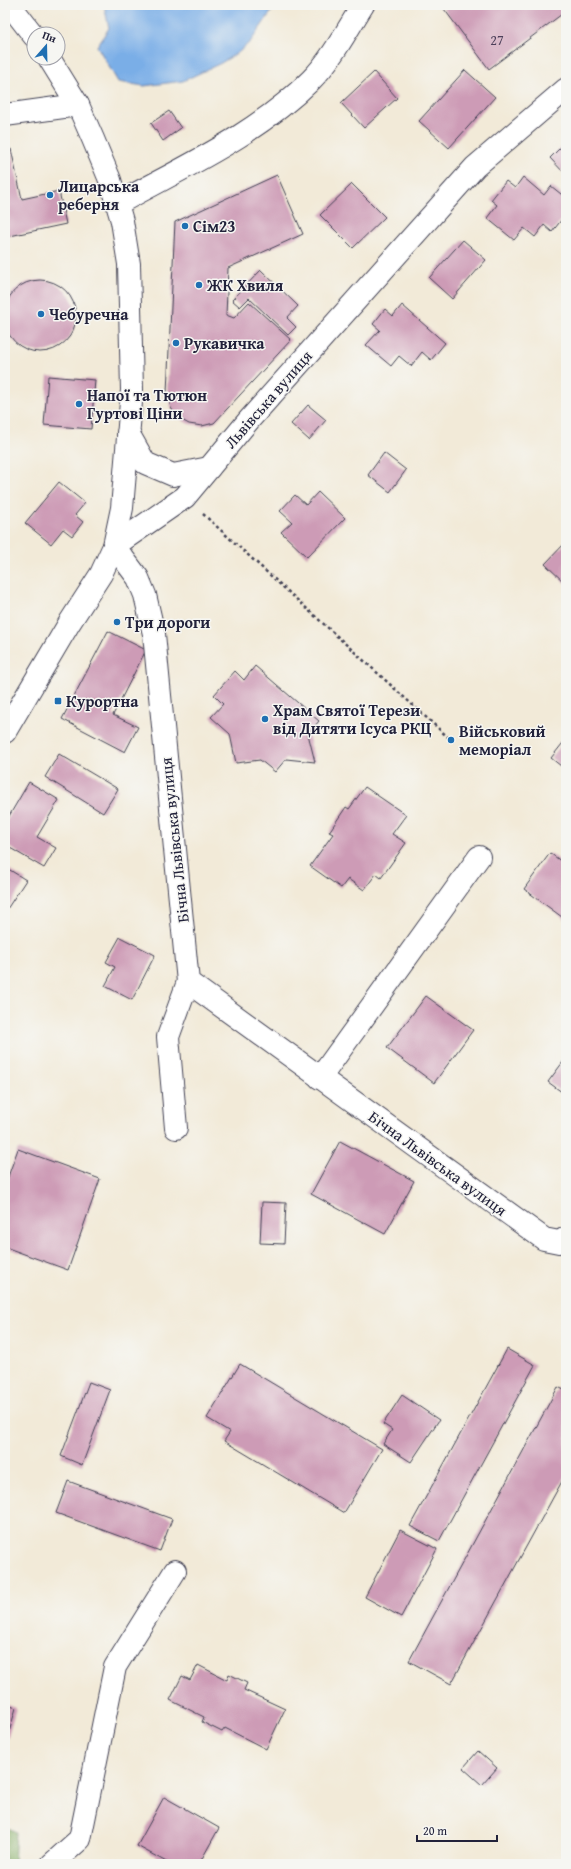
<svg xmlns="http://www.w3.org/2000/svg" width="571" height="1869" viewBox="0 0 571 1869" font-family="'Gentium Book Plus',serif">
<rect width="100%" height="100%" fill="#f6f6f2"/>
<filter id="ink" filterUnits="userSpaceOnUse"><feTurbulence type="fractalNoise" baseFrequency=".025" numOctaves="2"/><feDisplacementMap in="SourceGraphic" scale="8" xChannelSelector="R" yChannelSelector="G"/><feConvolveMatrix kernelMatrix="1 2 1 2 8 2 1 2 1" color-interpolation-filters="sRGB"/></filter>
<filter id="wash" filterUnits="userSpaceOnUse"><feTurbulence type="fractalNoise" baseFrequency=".012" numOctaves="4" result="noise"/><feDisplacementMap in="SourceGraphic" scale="16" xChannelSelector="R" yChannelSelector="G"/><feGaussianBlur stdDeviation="0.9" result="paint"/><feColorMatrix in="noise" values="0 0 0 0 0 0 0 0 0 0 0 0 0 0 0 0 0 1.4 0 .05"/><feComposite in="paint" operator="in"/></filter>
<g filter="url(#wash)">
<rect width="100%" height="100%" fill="#f2ead8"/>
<!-- forest -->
<polygon fill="#84ac64" stroke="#536750" points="5,1826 16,1832 14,1864 5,1864"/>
<!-- water -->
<polygon fill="#7aaee7" stroke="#4e6891" points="104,5 276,5 251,41 239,52 221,63 183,81 144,86 118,82 97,46 109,28"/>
<g id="blocks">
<!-- building -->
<g fill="#cd9bb6">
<polygon points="441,5 566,5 566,11 489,69"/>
<polygon points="465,70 495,97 449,148 419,121"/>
<polygon points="374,72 397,98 364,128 341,103"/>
<polygon points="169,111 181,128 163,141 151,123"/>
<polygon points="566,142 566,175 550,158"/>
<polygon points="11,149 22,199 59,191 66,224 5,237 5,150"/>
<polygon points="277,175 303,234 228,268 226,315 234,318 249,302 291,340 214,423 202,426 189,424 178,418 171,408 167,392 175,222"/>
<polygon points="523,177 544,195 551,186 566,198 566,214 552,232 544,225 535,237 524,228 514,240 487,218 497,205 491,200 506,181 515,188"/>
<polygon points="352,184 385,217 353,248 320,215"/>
<polygon points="463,240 486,260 452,299 429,278"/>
<polygon points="261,270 298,306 287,318 296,327 288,335 249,298 240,307 232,300"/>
<circle cx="40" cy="316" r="36"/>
<polygon points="402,305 445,343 431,360 422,352 411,366 399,356 391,366 366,345 380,330 373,324 385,309 393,316"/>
<polygon points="48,376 95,380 91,429 44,425"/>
<polygon points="308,405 326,420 309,440 291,424"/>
<polygon points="384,453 406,470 390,492 368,475"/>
<polygon points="59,482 85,503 75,515 83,522 72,536 63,529 51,544 25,523"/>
<polygon points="318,492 345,518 307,557 281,532 292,522 280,511 295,495 306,505"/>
<polygon points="566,542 566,584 545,564"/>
<polygon points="108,631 146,650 113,715 138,727 125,752 62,719"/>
<polygon points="255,666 319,721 308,734 315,762 286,759 275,772 260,760 236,763 230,734 211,717 223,704 214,695 235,671 244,680"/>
<polygon points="566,739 566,770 551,758"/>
<polygon points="59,754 118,789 103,813 45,777"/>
<polygon points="29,782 59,800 37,837 56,848 44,868 5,845 5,823"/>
<polygon points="365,787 406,815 392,834 406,843 381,878 376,874 364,890 348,879 341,888 310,866 333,834 329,832 346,807 349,809"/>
<polygon points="550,853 566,865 566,920 524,889"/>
<polygon points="5,867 26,880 7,909 5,908"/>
<polygon points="120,937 155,955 132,1000 105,986 115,967 106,962"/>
<polygon points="426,996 473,1030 434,1083 387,1048"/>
<polygon points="566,1058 566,1095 548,1082"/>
<polygon points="340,1141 414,1181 385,1234 311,1194"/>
<polygon points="18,1149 100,1179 68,1270 5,1247 5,1185"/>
<polygon points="262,1202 286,1203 284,1244 260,1243"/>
<polygon points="507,1349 535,1365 439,1541 410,1526"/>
<polygon points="240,1364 382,1449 344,1513 224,1441 230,1432 207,1418"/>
<polygon points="89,1382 110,1390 82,1465 61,1456"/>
<polygon points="558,1387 566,1391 566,1474 451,1684 409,1661"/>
<polygon points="402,1395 439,1420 411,1462 383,1444 392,1430 383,1424"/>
<polygon points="68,1481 172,1519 160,1551 56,1513"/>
<polygon points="400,1530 437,1549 401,1617 365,1597"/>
<polygon points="198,1665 227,1680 229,1674 247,1683 244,1690 285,1709 266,1749 225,1728 222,1732 202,1722 204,1717 170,1700 182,1676 190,1680"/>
<polygon points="5,1704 16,1708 5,1746"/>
<polygon points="478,1751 497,1768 482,1785 463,1768"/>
<polygon points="164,1797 219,1828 199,1864 170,1864 137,1846"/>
</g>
</g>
</g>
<g filter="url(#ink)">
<use href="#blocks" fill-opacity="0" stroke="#414053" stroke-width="1"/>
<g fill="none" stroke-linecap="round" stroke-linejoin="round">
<!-- minor casing -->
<g stroke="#414053" stroke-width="24">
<g id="minor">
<polyline points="566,89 475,167 249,420 185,497 114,546 138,578 145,595 154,634 188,982 544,1239 559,1242 566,1238"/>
<polyline points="5,115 78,105"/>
<path d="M117 204C184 167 256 135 311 80 332 59 347 30 363 5"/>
<polyline points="128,433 145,463 173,475 209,468"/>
<polyline points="320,1078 479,857"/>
<polyline points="176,1128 168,1037 188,982"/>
<polyline points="52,1864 80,1839 115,1667 175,1571"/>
</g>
</g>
<!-- major casing -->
<g stroke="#414053" stroke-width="24">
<g id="major">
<polyline points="10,5 34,36"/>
<polyline points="5,732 70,622 101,574 114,546 122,508 132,390 129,264 122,221 110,180 93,139 78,105 49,58"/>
</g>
</g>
<!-- path -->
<polyline stroke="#414053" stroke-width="2.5" stroke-dasharray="3 3" stroke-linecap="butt" points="203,514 451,740"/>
<!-- minor -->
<use href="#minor" stroke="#fff" stroke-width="22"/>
<!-- major -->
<use href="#major" stroke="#fff" stroke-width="22"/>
</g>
</g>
<!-- markers -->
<g fill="#1f6fb2" stroke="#f6f6f2" stroke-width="1.5">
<circle cx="50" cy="195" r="4"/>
<circle cx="185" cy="226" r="4"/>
<circle cx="199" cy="285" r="4"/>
<circle cx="41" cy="314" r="4"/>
<circle cx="176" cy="343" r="4"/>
<circle cx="79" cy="404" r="4"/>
<circle cx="117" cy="622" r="4"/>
<rect x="54" y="697" width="8" height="8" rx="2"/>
<circle cx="265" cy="719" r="4"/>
<circle cx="451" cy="740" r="4"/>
</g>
<g text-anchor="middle" stroke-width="3" stroke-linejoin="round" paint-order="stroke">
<!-- number labels -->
<g font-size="14" fill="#4d405a">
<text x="497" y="45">27</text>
</g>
<!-- poi labels -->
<g font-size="16" font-weight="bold" fill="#22223b" stroke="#f6f6f2" text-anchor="start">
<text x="58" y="192">Лицарська<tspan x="58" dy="18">реберня</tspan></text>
<text x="193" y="232">Сім23</text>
<text x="207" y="291">ЖК Хвиля</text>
<text x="49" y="320">Чебуречна</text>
<text x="184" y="349">Рукавичка</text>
<text x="87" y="401">Напої та Тютюн<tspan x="87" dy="18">Гуртові Ціни</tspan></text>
<text x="125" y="628">Три дороги</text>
<text x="66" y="707">Курортна</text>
<text x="273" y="716">Храм Святої Терези<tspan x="273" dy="18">від Дитяти Ісуса РКЦ</tspan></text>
<text x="459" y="737">Військовий<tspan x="459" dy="18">меморіал</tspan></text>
</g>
<!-- street labels -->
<g font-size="16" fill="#22223b" stroke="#f6f6f2">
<text transform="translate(268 399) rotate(-49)" y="6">Львівська вулиця</text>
<text transform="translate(174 840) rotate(-96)" y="6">Бічна Львівська вулиця</text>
<text transform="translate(438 1163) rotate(36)" y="6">Бічна Львівська вулиця</text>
</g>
</g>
<!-- margin -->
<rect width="571" height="1869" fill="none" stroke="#f6f6f2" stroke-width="20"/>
<!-- north arrow -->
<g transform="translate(46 46) rotate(20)"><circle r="19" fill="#f6f6f2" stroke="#a1a1a9"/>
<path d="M0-3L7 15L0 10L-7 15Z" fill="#1f6fb2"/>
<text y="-6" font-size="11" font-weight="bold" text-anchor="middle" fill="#22223b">Пн</text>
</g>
<!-- scale -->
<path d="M417 1835v6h80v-6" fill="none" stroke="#22223b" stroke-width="2"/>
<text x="423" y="1835" font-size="12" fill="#22223b" stroke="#f6f6f2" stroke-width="3" paint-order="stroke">20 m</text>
</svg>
